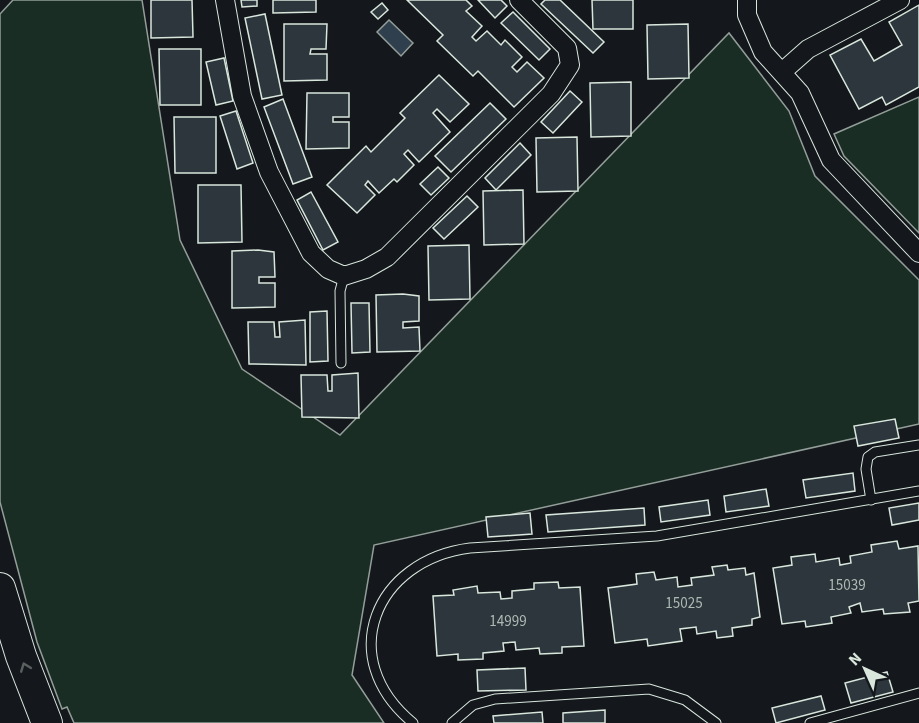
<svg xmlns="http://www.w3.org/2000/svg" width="919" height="723" viewBox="0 0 919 723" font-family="'Source Sans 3',sans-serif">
<rect width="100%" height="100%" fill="#14181c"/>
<!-- green -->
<g fill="#1a2d24" stroke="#939e99" stroke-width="1.5">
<polygon points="13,0 142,0 180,240 242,369 340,435 729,33 789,111 815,176 919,280 919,424 374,545 352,675 384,723 74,723 67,707 62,709 37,642 0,502 0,14"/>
<polygon points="919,97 919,233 844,156 834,134"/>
</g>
<!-- water -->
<polygon fill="#2f3f4d" stroke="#939e99" stroke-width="1.5" points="389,20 413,43 401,56 377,32"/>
<!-- building -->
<g fill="#2c363c" stroke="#d8e6dc" stroke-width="1.5">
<polygon points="151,0 192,0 193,37 151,38"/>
<polygon points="241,0 257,0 257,6 242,7"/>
<polygon points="273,0 316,0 316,12 273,13"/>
<polygon points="407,0 466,0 472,6 466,11 482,26 472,37 476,41 487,31 501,45 505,40 522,57 512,67 517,72 527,62 544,78 514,107 478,71 473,76 437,41 443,35"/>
<polygon points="478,0 501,0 507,6 495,18"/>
<polygon points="545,0 560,0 604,42 593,53 541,4"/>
<polygon points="592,0 633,0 633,29 593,29"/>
<polygon points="382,3 388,10 378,19 371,12"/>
<polygon points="919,5 919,87 886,105 882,97 859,109 830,55 861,39 874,61 902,45 889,22"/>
<polygon points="513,12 550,49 539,60 501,23"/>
<polygon points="265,14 282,95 262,99 245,18"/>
<polygon points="284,24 327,24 326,49 311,49 310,54 327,54 327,80 284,81"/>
<polygon points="688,24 689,78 648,79 647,25"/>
<polygon points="159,49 201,49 201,105 160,105"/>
<polygon points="224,58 233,101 216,105 206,62"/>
<polygon points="439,75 469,104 450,122 437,109 433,113 450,132 419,162 408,150 404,154 414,165 397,182 394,179 379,193 368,181 365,185 375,195 357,213 327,185 366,146 371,152 405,118 400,113"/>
<polygon points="631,82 631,136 591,137 590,83"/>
<polygon points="570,91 582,102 553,133 541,122"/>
<polygon points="307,93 349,93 349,117 333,117 333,122 349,122 349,148 306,149"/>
<polygon points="283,99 312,177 293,184 264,107"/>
<polygon points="490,103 506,119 451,172 435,156"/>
<polygon points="236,111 253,163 237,169 220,116"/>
<polygon points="174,117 216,117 216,173 175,173"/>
<polygon points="577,137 578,191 537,192 536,138"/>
<polygon points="520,143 531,155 496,190 485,178"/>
<polygon points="438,167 449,178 431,195 420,184"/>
<polygon points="198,185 241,185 242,242 198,243"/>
<polygon points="523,190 524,244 484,245 483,191"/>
<polygon points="311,192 338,242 323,250 297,200"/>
<polygon points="467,196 478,207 444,239 433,228"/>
<polygon points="469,245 470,299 429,300 428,246"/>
<polygon points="258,250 274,252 275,277 259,277 259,283 275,283 275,307 232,308 232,251"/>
<polygon points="403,294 419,296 419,321 403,322 403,328 419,327 420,351 377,352 376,295"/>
<polygon points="351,303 369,303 370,352 352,353"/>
<polygon points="327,311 328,361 310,362 310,312"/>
<polygon points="305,320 306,365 249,364 248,322 274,322 275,337 280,337 279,322"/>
<polygon points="358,373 359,418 302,417 301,375 327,375 328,391 332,391 332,375"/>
<polygon points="895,419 899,438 858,446 854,426"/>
<polygon points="853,473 855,491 806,498 803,480"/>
<polygon points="766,489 769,506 726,512 724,496"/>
<polygon points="708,500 710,515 661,522 659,507"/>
<polygon points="919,503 919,520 892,525 889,508"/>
<polygon points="644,508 645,525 548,532 546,515"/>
<polygon points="530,513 532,534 488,537 486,517"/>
<polygon points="897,541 899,549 918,546 919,601 908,603 910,612 884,614 883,609 862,612 860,603 849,607 851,613 831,617 832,623 806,627 805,621 782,624 773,568 792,565 791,557 815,554 816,562 839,558 840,565 851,563 850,556 872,552 871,545"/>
<polygon points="727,565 728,570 745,568 746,575 754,573 760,617 752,619 752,625 732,628 733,636 717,638 716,631 697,634 696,627 680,629 682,641 648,646 647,639 615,643 608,588 637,584 636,574 654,572 656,580 677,577 678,587 692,585 691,578 714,575 712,567"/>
<polygon points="558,582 559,588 580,587 584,646 562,647 562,653 540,654 539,648 516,650 515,642 503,643 504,651 483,653 483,659 458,660 458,654 437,656 433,596 454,595 453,590 477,586 478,593 500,592 501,599 512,598 512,591 534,589 534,583"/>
<polygon points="525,668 526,690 478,691 477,670"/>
<polygon points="887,672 893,692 851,703 845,683"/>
<polygon points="821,696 825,710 776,723 772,708"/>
<polygon points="605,710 605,723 563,723 563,713"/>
<polygon points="542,712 543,723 494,723 493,716"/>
</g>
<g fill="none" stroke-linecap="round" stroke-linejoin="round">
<!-- service casing -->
<g stroke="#d8e6dc" stroke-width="11">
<g id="service">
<polyline points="341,363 340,291 344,276"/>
<polyline points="871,500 866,469 868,457 875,452 919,445"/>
<path d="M413 723C334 658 375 560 470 548L657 536 919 491"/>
<polyline points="452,723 473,705 495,699 649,689 685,700 716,723"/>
<polyline points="810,723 919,693"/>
</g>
</g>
<!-- minor casing -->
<g stroke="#d8e6dc" stroke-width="20">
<g id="minor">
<polyline points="225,0 242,96 269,172 311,253 328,269 344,276 366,269 387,257 551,94 570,65 567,48 519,0"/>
<polyline points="747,0 747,15 763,52 800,93 831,160 919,253"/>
<polyline points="782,72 808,49 900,0"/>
</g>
</g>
<!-- trunk casing -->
<g stroke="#d8e6dc" stroke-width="32">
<polyline id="trunk" points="0,588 21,656 47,723"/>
</g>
<!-- service -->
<use href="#service" stroke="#14181c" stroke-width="9"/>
<!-- minor -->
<use href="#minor" stroke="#14181c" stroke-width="18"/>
<!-- trunk -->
<use href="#trunk" stroke="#14181c" stroke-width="30"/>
</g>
<!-- one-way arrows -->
<defs><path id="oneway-chevron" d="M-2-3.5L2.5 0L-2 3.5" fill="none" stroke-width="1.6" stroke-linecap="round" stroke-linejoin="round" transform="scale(1.5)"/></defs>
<use stroke="#59605f" href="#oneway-chevron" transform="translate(25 667) rotate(-111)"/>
<g text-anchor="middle" stroke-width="4.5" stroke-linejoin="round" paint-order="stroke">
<!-- number labels -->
<g font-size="15" fill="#adbab4">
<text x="847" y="590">15039</text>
<text x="684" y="608">15025</text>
<text x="508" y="626">14999</text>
</g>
</g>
<!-- north arrow -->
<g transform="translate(865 669) rotate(315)" stroke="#14181c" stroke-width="4.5" paint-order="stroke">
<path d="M0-4.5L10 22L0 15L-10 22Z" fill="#d8e6dc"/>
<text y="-9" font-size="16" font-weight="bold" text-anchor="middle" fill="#d8e6dc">N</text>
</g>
</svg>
